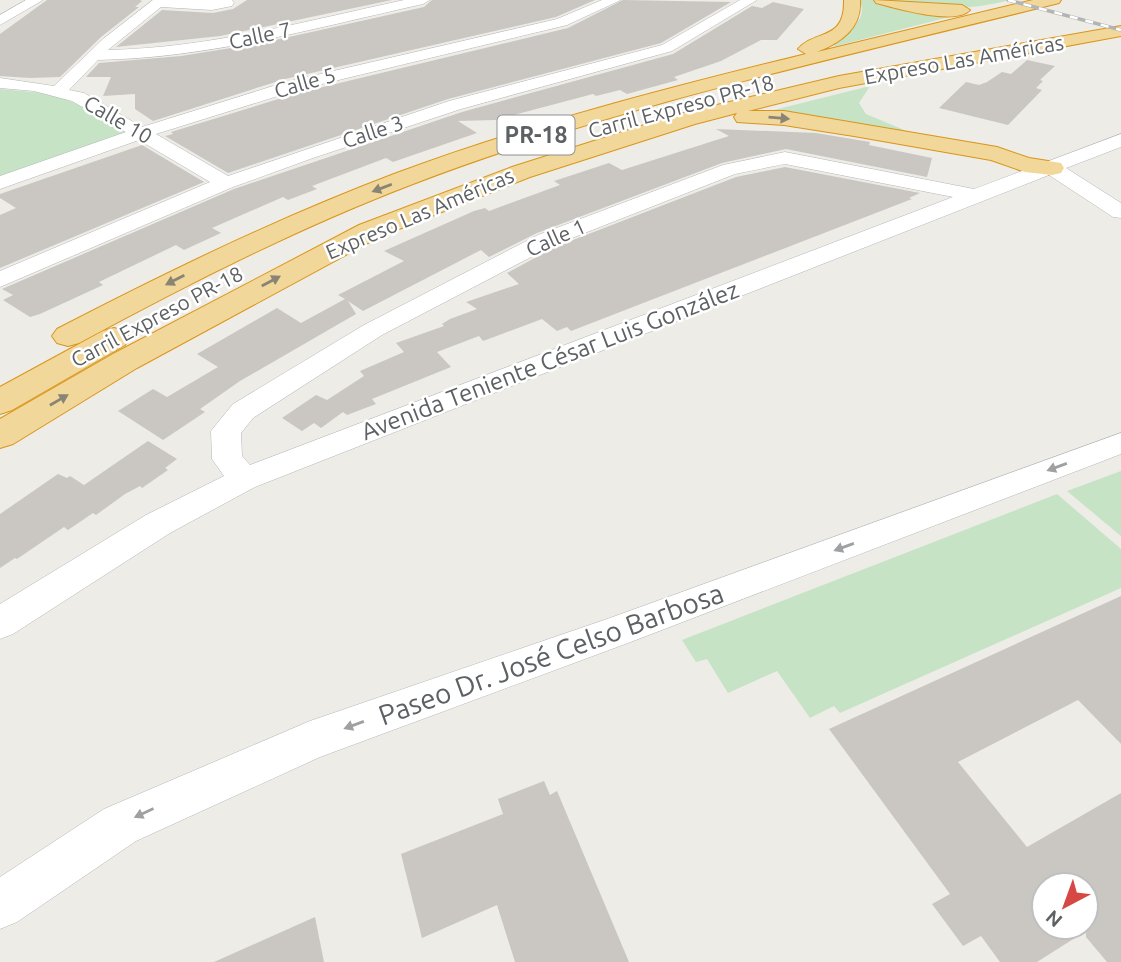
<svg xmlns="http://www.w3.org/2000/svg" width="1121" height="962" viewBox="0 0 1121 962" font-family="Ubuntu,sans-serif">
<rect width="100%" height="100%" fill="#eeece6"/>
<!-- green -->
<g fill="#c6e3c5">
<path d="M859 0H875L957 15 836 46 830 45C844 36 871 19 859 0Z"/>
<path d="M892 0H1009C969 11 932 10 892 0Z"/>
<polygon points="870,86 859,103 866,114 916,135 766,112"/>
<polygon points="0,89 53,94 86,108 126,133 0,178"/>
<polygon points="1121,471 1121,536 1067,491"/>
<polygon points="1057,494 1121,549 1121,588 840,713 834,706 810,718 777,671 728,693 707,659 696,662 682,640"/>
</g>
<!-- building -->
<g fill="#cac7c2" fill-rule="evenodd">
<polygon points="47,0 140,0 142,1 135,7 139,7 101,37 60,77 30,78 0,76 0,34"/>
<polygon points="247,0 392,0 220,36 116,47 162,10 213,13 233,9"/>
<polygon points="432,0 595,0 556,17 285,79 153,121 135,109 135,94 103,96 111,77 86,77 99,63 181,56 262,43 424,7"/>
<polygon points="623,0 731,2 661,43 448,99 228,173 165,136 173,134 171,132 298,93 568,28"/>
<polygon points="773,2 804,9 777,40 761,40 721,61 674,77 678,80 627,94 620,90 596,96 593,94 495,120 458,121 477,133 393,162 386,158 312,186 317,189 288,200 283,197 212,228 221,233 184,250 176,245 99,282 103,285 40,314 30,317 3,300 13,295 2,289 234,189 462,112 673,54 752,6 762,8"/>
<polygon points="1027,60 1055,66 1040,80 1043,81 1036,88 1042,90 1008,125 939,108 966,82 979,85 987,82 1002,72 1011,74"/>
<polygon points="716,129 816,133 870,142 869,145 932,158 927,177 786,149 722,163 537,233 489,257 481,250 363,311 348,301 356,314 240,381 200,409 205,412 163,440 118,411 153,389 167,397 218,367 197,354 277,308 301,323 345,299 338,295 404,261 384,251 474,211 485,208 489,211 560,185 554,181 609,163 622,170 729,136"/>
<polygon points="142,145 204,182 0,268 0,215 16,208 0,198 0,194"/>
<polygon points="785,167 920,193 909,198 912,199 571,331 567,327 557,331 542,319 483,341 479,336 437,352 451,367 372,399 376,404 347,415 343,412 321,428 314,423 302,431 282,418 316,395 327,400 364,376 360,371 404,352 396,343 444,326 442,324 450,319 477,309 466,302 519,284 507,273 555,247 736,177"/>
<polygon points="148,441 177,459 165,468 168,470 142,488 140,486 125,494 96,515 93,513 68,530 64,527 17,559 15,558 0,568 0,514 58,474 67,478 70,476 84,485"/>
<path d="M1121 596V744L1078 700 958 762 1027 847 1121 793V962H1107L1086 937V931L1037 962H1000L981 936 963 946 932 904 950 894 829 729ZM1044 885H1086V927H1044Z"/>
<polygon points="544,781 550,795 557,791 629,962 515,962 497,905 422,938 401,854 503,814 498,799"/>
<polygon points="315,917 324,962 214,962"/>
</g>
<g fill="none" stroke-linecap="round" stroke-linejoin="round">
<!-- minor casing -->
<g stroke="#b3b6b9" stroke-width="1">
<g id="minor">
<polygon points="26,0 43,0 0,25 0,15"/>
<path d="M153 0H232L234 3 232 6 212 10 161 7 108 50C209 48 306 21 404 0H430L423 4C315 28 209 58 98 60L69 90 84 93 142 127 286 82 557 19 602 0H621L567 25 297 90 156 134 228 176 449 101 662 45 740 0H757L672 51 461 109 313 158 233 187 0 287V271L210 182 139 140 0 189V176L126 132 72 101 34 91 0 88V78L54 86 103 39Z"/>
<path d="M1121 134V147L1066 168 1121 203V218L1113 217 1049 175 255 487 170 533 13 634 0 639V604L146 515 224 476 212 459 211 431 233 404 364 325 538 235 723 165 785 152 974 189ZM785 164 953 197 250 465 242 456 241 433 253 418 382 335 554 245 735 174Z"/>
<polygon points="1121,433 1121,454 628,643 320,757 136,841 17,922 0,929 0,877 104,809 310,721 610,618"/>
</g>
</g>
<!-- highway casing -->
<g stroke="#da9519" stroke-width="2">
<g id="highway">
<path d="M844 0H860C862 28 842 42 817 52L1033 0H1061L1059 3C842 57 622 104 413 184 298 228 188 284 79 343L68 346 57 343 52 336 57 329C167 272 278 218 394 174 528 124 667 88 806 54L798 49C815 29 845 42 844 0Z"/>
<path d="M874 0 962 5 970 10C955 26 896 8 876 3Z"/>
<polygon points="1121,26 1121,36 839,88 748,111 784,111 997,147 1029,158 1061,163 1064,168 1061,173 1052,175 1025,172 991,160 854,136 784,125 737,122 734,117 737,113 695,124 530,177 379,237 137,368 13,444 0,448 0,419 113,354 359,225 512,167 679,114 839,76"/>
<polygon points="114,328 125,331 130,338 125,345 12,410 0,414 0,387 103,331"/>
</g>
</g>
<!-- minor -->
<use href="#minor" fill="#fff" fill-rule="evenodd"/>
<!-- highway -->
<use href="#highway" fill="#f1d799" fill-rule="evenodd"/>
<!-- rail casing -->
<g stroke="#b3b4b4" stroke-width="3.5">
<polyline id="rail" points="1008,0 1121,30"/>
</g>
<!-- rail -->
<use href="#rail" stroke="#fff" stroke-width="2.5" stroke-dasharray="8" stroke-linecap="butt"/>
</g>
<!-- one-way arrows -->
<defs><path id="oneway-solid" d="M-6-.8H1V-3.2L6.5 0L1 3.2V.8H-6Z" transform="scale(1.75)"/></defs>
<g fill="#898474">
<use href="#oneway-solid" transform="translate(779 118) rotate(5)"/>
<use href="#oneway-solid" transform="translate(382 188) rotate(159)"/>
<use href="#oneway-solid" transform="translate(175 280) rotate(153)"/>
<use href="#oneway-solid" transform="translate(271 281) rotate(-28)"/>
<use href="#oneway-solid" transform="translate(59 400) rotate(-30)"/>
</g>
<g fill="#9ea0a2">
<use href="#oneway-solid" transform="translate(1057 467) rotate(160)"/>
<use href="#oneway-solid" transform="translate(844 547) rotate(160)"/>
<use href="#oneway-solid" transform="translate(354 725) rotate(160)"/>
<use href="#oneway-solid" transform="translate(144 813) rotate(155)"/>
</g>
<g text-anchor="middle" stroke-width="5" stroke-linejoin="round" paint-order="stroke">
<!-- far-street labels -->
<g font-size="21" fill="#5d6164" stroke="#fff">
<text transform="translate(260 36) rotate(-12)" y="7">Calle 7</text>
<text transform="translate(964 60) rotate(-10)" y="7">Expreso Las Américas</text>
<text transform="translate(305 83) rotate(-16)" y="7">Calle 5</text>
<text transform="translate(681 107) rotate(-15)" y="7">Carril Expreso PR-18</text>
<text transform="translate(118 120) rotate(30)" y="7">Calle 10</text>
<text transform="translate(373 132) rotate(-18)" y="7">Calle 3</text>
<text transform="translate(420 214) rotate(-23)" y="7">Expreso Las Américas</text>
<text transform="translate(556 238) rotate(-24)" y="7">Calle 1</text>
<text transform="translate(157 317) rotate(-28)" y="7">Carril Expreso PR-18</text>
</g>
<!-- shield labels -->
<rect fill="#fff" stroke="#8e9092" stroke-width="2" x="497.5" y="115.5" width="77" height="39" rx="5"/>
<g font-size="23" font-weight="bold" fill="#5d6164">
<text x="536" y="143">PR-18</text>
</g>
<!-- street labels -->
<g font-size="24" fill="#5d6164" stroke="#fff">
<text transform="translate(550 361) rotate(-21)" y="8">Avenida Teniente César Luis González</text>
</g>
<!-- near-street labels -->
<g font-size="28" fill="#5d6164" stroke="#fff">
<text transform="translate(551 654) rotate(-20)" y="10">Paseo Dr. José Celso Barbosa</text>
</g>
</g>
<!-- north arrow -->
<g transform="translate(1065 906) rotate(221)"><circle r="33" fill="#ffffff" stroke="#bec0c1" stroke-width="2"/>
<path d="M0-5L12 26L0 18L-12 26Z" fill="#d64844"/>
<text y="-10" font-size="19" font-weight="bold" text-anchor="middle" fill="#5d6164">N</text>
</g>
</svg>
